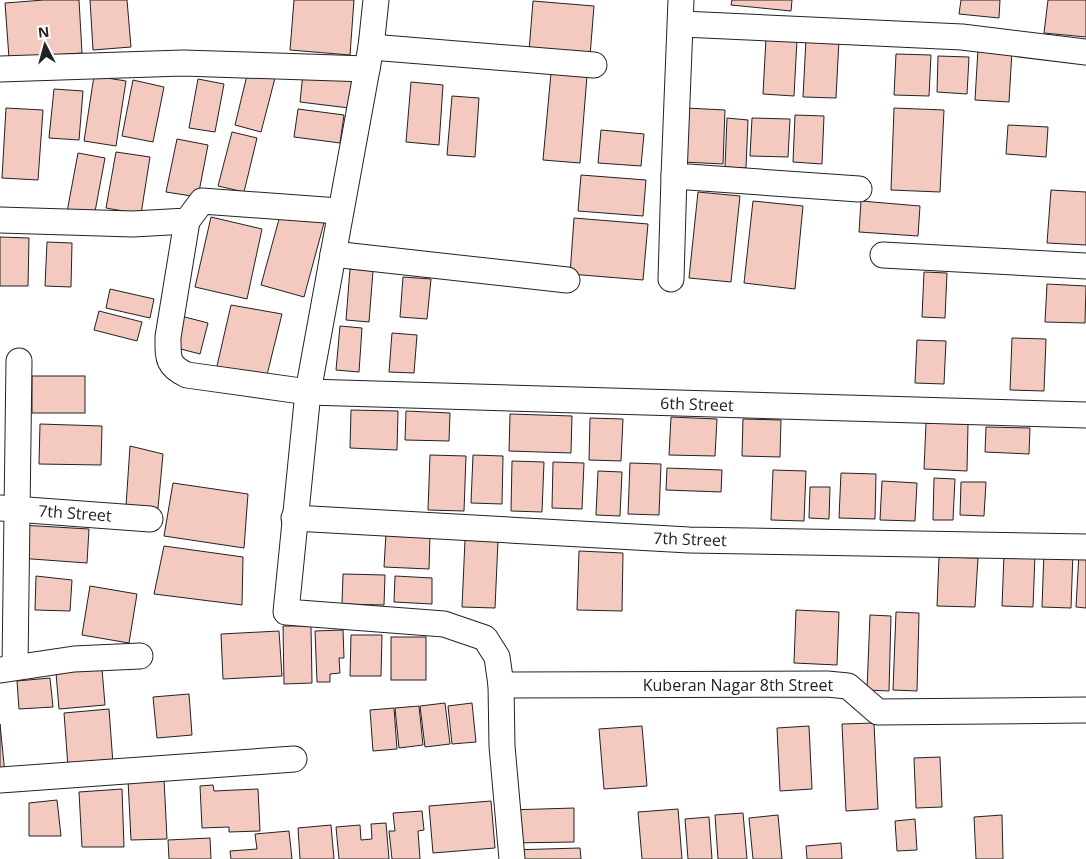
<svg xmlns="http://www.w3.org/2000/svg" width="1086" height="859" viewBox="0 0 1086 859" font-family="'Open Sans',sans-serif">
<rect width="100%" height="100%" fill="#fff"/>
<!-- building -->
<g fill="#f3c9c0" stroke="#222">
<polygon points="44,0 79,0 82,53 9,58 5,3"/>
<polygon points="90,0 127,0 131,47 93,50"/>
<polygon points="294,0 354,0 350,55 290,50"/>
<polygon points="732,0 792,0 791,11 731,5"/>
<polygon points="961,0 1000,0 999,18 959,14"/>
<polygon points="1048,0 1086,0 1086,37 1044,33"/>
<polygon points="533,1 594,6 590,56 529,51"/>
<polygon points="766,38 797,40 794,96 763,94"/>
<polygon points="806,39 839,40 836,98 803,97"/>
<polygon points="978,49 1012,51 1009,102 975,100"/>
<polygon points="896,54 931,55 929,96 894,95"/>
<polygon points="938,56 969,57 967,94 937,92"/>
<polygon points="248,71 275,78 261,132 235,125"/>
<polygon points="303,73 353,79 349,108 300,102"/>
<polygon points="551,73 587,76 580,163 543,160"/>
<polygon points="94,76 126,81 116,146 84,141"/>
<polygon points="198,79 224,84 215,132 189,128"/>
<polygon points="133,80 164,87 153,142 122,136"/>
<polygon points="411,82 443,85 439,145 406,142"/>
<polygon points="54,89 83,91 79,140 49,138"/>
<polygon points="452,96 479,98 475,157 447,155"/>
<polygon points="6,108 43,110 38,180 2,178"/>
<polygon points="686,108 725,110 723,164 683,162"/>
<polygon points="894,108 944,110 940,192 891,190"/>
<polygon points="298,109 344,115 340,143 294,137"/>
<polygon points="795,115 824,116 822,164 793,162"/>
<polygon points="727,118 748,120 746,168 725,167"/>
<polygon points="752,118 790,119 788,157 750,156"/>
<polygon points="1008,125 1048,127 1046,157 1006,154"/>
<polygon points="601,130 644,134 641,166 598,163"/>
<polygon points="232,132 257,138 244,192 218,186"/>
<polygon points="177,139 208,145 198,197 166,192"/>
<polygon points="116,152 150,157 141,214 106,208"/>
<polygon points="78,153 105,158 94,217 67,212"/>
<polygon points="581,175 646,180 643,216 578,211"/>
<polygon points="1051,190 1086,192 1086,245 1047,243"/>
<polygon points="698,192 740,196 731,282 689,278"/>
<polygon points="753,201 803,206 795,289 744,283"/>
<polygon points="861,201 920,206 918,236 859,232"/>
<polygon points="281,212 324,223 304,297 261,285"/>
<polygon points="211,217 262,229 247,299 195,287"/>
<polygon points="574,218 648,224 643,280 570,274"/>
<polygon points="0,237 29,238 28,286 0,286"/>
<polygon points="47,242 72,243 71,287 45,286"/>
<polygon points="350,269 373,271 369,322 346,320"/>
<polygon points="924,272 947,273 945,318 922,317"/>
<polygon points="403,277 431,279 427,319 400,317"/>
<polygon points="1047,284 1086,286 1085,323 1045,322"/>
<polygon points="110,289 154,299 150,318 106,308"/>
<polygon points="231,305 282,314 266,379 217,366"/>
<polygon points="99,311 142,322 137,341 94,330"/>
<polygon points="181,316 208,323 200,354 173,347"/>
<polygon points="340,326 362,328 359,372 336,370"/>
<polygon points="392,333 417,335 414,373 389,372"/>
<polygon points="1012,338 1046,339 1044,391 1010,390"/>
<polygon points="917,340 946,341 944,384 915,383"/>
<rect x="32" y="376" width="53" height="37"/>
<polygon points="351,410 398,411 397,450 350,448"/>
<polygon points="406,411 450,413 449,441 405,440"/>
<polygon points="510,414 572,416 571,453 509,451"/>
<polygon points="671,417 717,419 715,456 669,455"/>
<polygon points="590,418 623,419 621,461 589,460"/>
<polygon points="743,419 781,420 780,457 742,456"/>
<polygon points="926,423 968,424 967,471 924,469"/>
<polygon points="40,424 102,426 101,465 39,464"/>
<polygon points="986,427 1030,428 1029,454 985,452"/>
<polygon points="130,446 163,454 158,508 126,506"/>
<polygon points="430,455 466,456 464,511 428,510"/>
<polygon points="473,455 503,456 502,504 471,503"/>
<polygon points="512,461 544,462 542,512 511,511"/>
<polygon points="553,462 584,463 582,509 552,508"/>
<polygon points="630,463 661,464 659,515 628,514"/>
<polygon points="667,468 722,470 721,492 666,490"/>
<polygon points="773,470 806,471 804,521 771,520"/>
<polygon points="598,471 622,472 620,516 596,515"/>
<polygon points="841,473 876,474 875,519 839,518"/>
<polygon points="934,478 955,479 953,520 933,520"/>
<polygon points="882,481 917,483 915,521 880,520"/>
<polygon points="961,482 986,482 984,516 960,515"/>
<polygon points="173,483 248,494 244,548 164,536"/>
<polygon points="810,487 830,487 829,519 809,518"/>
<polygon points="21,525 89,529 87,563 18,558"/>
<polygon points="386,533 430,535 429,569 384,567"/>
<polygon points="465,540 498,541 495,608 462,607"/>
<polygon points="164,546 243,557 242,605 154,594"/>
<polygon points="579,551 623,553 622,611 577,610"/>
<polygon points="1044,551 1073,552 1071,608 1042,607"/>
<polygon points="1079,553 1086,553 1086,608 1076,607"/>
<polygon points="1004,554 1035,555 1033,607 1002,606"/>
<polygon points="939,557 978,558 975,607 937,606"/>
<polygon points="343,574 385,575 384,605 342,604"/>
<polygon points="36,576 72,580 70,611 35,610"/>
<polygon points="395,576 432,578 432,604 394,602"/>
<polygon points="90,586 137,594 129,643 82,635"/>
<polygon points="796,610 839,612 837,665 794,663"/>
<polygon points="896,612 919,613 917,691 893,690"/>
<polygon points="870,615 891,616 889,691 867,690"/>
<polygon points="283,626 311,626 312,683 284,684"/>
<polygon points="343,630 344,658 339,658 340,673 330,674 330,682 317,682 315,631"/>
<polygon points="279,631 282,676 223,679 221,634"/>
<polygon points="351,635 382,635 381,676 350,676"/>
<rect x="391" y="637" width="35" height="43"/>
<polygon points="102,669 105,705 59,709 56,673"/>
<polygon points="50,678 53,707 19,709 17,681"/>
<polygon points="189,694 192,735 157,738 153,697"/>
<polygon points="445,703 450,744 425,747 420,706"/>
<polygon points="472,703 476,742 452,744 448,706"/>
<polygon points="419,706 423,745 399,748 395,708"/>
<polygon points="394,708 397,749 373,751 370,710"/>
<polygon points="109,709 113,764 68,767 64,713"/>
<polygon points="874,723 878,809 846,811 842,724"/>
<polygon points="0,724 5,774 0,775"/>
<polygon points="642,726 647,786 604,789 599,729"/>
<polygon points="809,726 812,789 780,791 777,728"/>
<polygon points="940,757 942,807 916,808 914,758"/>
<polygon points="164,779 167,839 131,840 128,780"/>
<polygon points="213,785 214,791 258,789 260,831 229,832 229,827 202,828 200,786"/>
<polygon points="122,789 124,847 82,847 79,792"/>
<polygon points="57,800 61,836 29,836 29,803"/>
<polygon points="491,801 495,848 433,853 429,806"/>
<polygon points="574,808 574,842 509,843 508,810"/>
<polygon points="678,809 682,859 642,859 638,812"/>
<polygon points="422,811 424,830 418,831 420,859 392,859 389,831 395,831 393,813"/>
<polygon points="743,813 747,859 718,859 715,815"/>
<polygon points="778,815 782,859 753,859 749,818"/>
<polygon points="1002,815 1003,859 976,859 974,817"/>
<polygon points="709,817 712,859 688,859 685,819"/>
<polygon points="915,819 917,850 897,851 895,821"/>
<polygon points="386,823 389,859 339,859 336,827 360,825 361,840 372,839 371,824"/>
<polygon points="331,825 334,859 300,859 298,828"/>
<polygon points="289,831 292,859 231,859 230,851 257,849 255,834"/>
<polygon points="210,838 211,859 169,859 168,840"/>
<polygon points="841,843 842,859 807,859 806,846"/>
<polygon points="580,848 581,859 510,859 510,850"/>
</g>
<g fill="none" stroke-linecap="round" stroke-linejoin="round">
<!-- minor casing -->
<g stroke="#222" stroke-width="27">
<g id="minor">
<polyline points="376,0 371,47 308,392 286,612 444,624 485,638 497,657 501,685 502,746 512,859"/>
<polyline points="681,0 674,176 859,189"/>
<polyline points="682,24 962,37 1086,52"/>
<polyline points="371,47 594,65"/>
<polyline points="0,69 183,63 367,69"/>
<polyline points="0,220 133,224 187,221 202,201 339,211"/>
<path d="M187 221 168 337C168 358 167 366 187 375L308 392 1086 415"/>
<polyline points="333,254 567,280"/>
<polyline points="883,255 1086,266"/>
<polyline points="671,279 674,176"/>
<polyline points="0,508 150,519"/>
<polyline points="294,518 689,540 1086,547"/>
<polyline points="15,666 19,361"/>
<polyline points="1,670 74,659 140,656"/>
<polyline points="501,685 827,684 848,686 878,712 1086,710"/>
<polyline points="0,780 294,759"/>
</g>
</g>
<!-- minor -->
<use href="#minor" stroke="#fff" stroke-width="25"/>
</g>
<g text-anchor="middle" stroke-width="4" stroke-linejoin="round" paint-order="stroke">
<!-- street labels -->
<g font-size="16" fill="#222" stroke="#fff">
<text transform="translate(697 404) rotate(2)" y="6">6th Street</text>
<text transform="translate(75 513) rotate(4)" y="6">7th Street</text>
<text transform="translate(690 539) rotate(2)" y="6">7th Street</text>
<text x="738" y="691">Kuberan Nagar 8th Street</text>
</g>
</g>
<!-- north arrow -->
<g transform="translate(45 45) rotate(354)" stroke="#ffffff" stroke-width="4" paint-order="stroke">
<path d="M0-4L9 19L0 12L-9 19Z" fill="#222222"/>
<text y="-8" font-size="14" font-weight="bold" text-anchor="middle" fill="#222222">N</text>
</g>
</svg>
